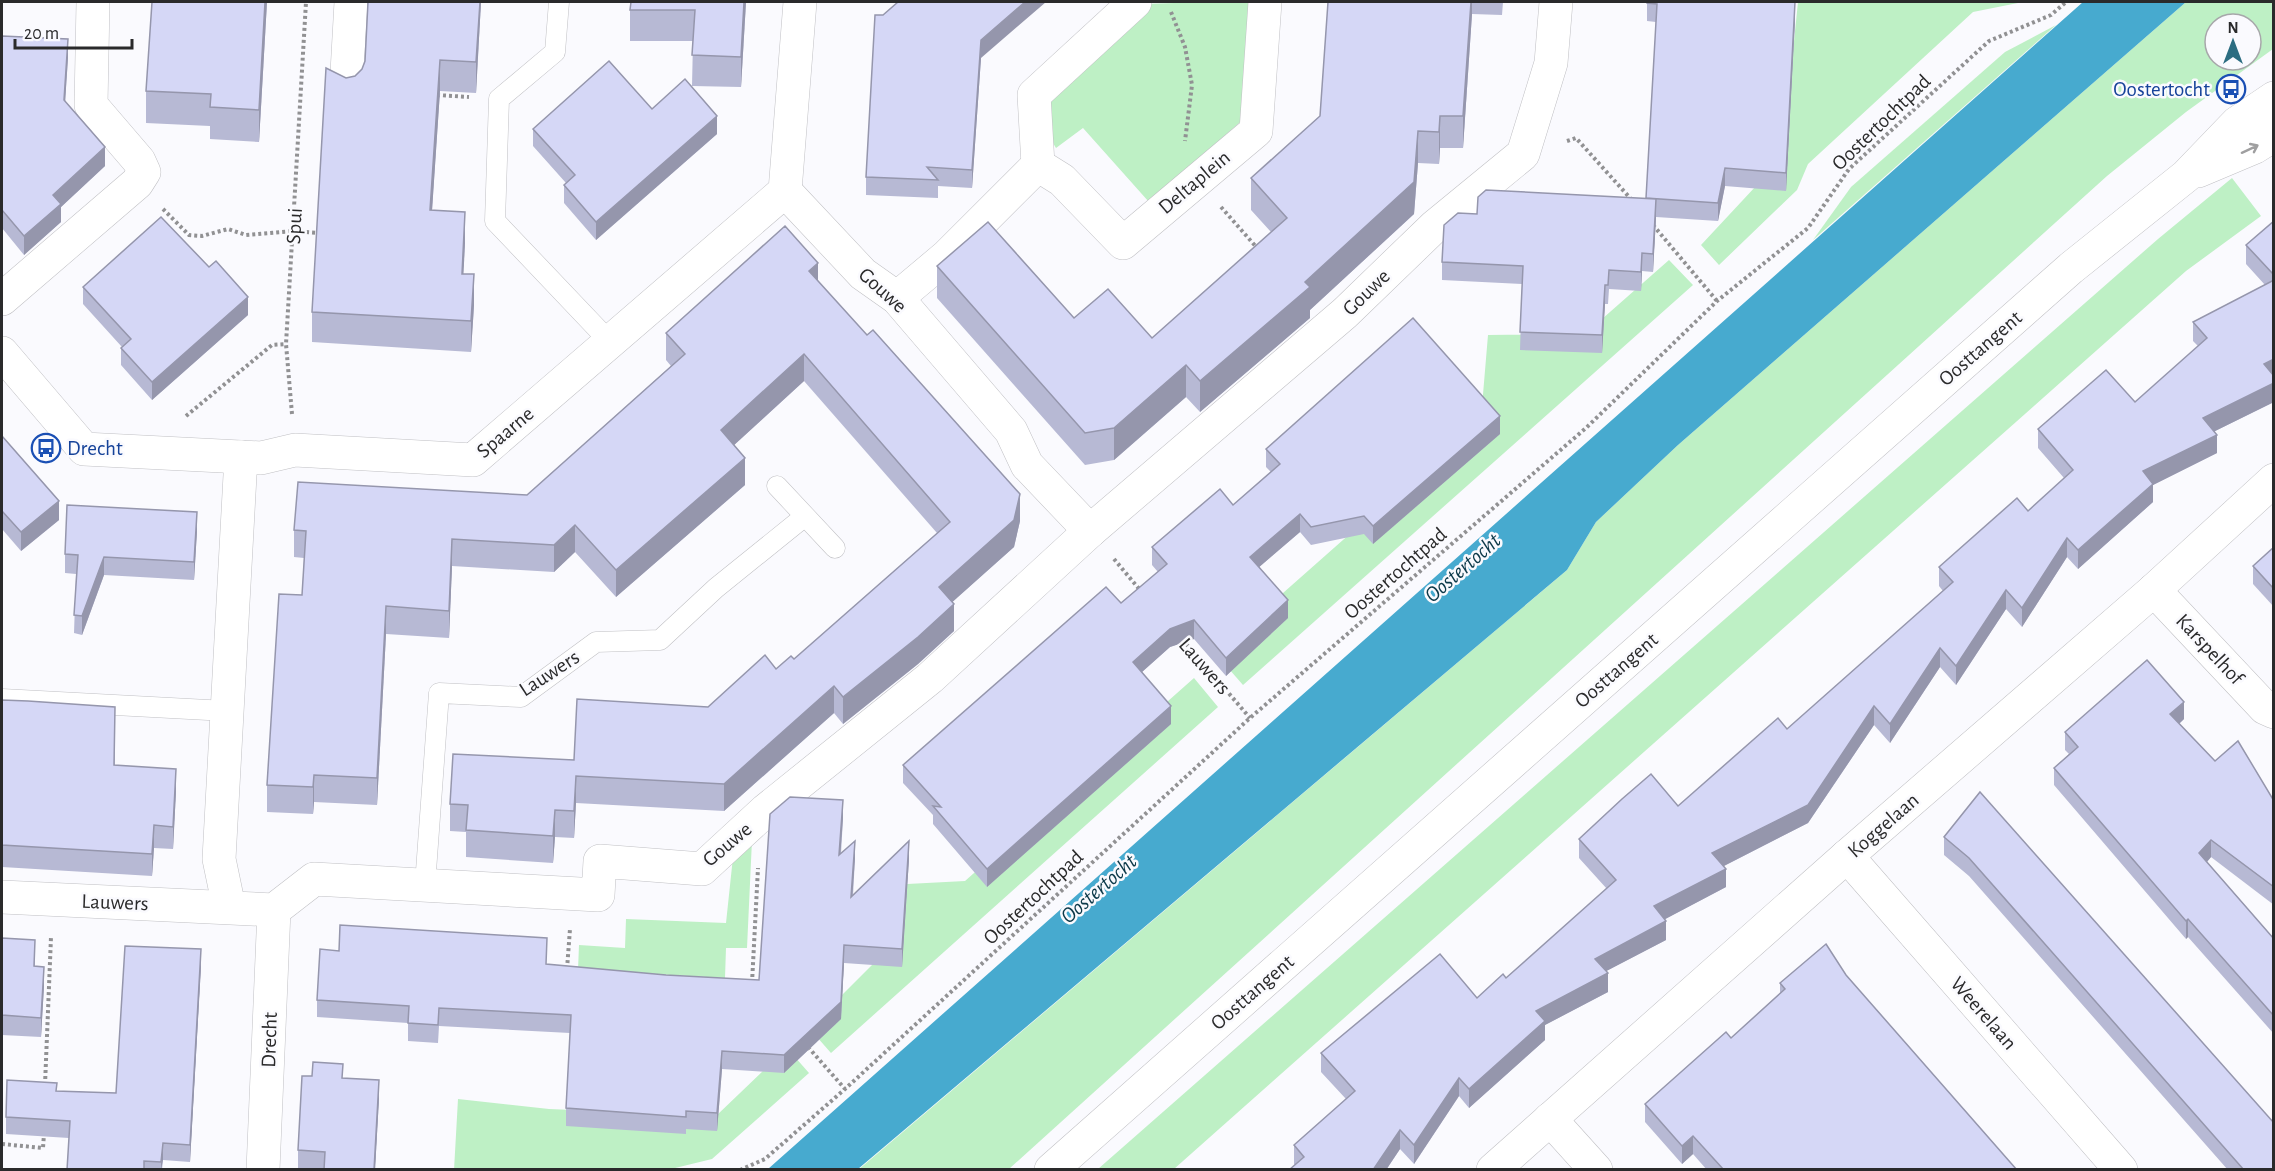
<svg xmlns="http://www.w3.org/2000/svg" width="2275" height="1171" viewBox="0 0 2275 1171" font-family="'Alegreya Sans',sans-serif">
<rect width="100%" height="100%" fill="#fafafe"/>
<!-- green -->
<g fill="#bef0c5" fill-rule="evenodd">
<polygon points="1206,2 1255,2 1246,117 1149,202 1083,128 1056,148 1048,135 1049,93 1142,4"/>
<polygon points="1798,2 2023,2 1973,12 1808,164 1797,190 1719,265 1701,245 1782,158"/>
<path d="M2186 2H2273V49L2186 112 2107 176 1009 1169 858 1170 1567 570 1596 522 1678 445ZM2215 24H2251V60H2215Z"/>
<polygon points="2056,25 1813,240 1851,187 2005,52"/>
<polygon points="2232,178 2261,216 2186,271 1174,1169 1098,1169 2158,239"/>
<polygon points="1669,260 1693,285 1243,685 1215,653 1481,418 1488,335 1585,334"/>
<polygon points="1194,678 1218,707 831,1053 809,1028 889,948 888,885 965,881"/>
<polygon points="752,840 747,948 726,948 725,978 578,970 579,945 625,948 626,919 726,923 733,857"/>
<polygon points="787,1048 809,1073 712,1159 667,1170 454,1170 458,1099 549,1109 716,1116"/>
</g>
<!-- water -->
<polygon fill="#47aacf" points="2083,2 2186,2 1678,445 1596,522 1567,570 858,1169 768,1169"/>
<g fill="none" stroke-linecap="round" stroke-linejoin="round">
<!-- lane casing -->
<g stroke="#c0c0c4" stroke-width="21">
<g id="lane">
<polyline points="559,2 555,52 499,99 495,221 610,342"/>
<polyline points="777,486 835,548"/>
<polyline points="2,699 227,711"/>
<polyline points="425,885 439,693 521,697 596,642 660,640 716,588 804,517"/>
</g>
</g>
<!-- street casing -->
<g stroke="#c0c0c4" stroke-width="34">
<g id="street">
<polyline points="346,90 351,2"/>
<polyline points="1038,165 1034,95 1135,2"/>
<polyline points="785,191 863,274 897,298 1011,431 1027,465 1090,531"/>
<polyline points="897,298 947,256 1038,165 1062,180 1123,243 1256,131 1265,2"/>
<polyline points="2,299 137,183 144,172 139,161 91,105 93,2"/>
<polyline points="2,353 84,449 261,458 295,450 473,460 785,191 800,2"/>
<polyline points="2154,590 2265,708 2274,712"/>
<polyline points="1847,856 2121,1170"/>
<polyline points="2,897 274,910 314,879 598,895 600,861 702,869 766,810 930,678 1090,531 1345,313 1434,227 1523,154 1551,63 1556,2"/>
<polyline points="229,907 219,859 241,457"/>
<polyline points="1550,1119 1596,1170"/>
<polyline points="263,1170 274,910"/>
<polyline points="1493,1170 1847,856 2154,590 2274,480"/>
</g>
</g>
<!-- secondary casing -->
<g stroke="#c0c0c4" stroke-width="34">
<g id="secondary">
<polyline points="2198,171 2255,147 2274,135"/>
<polyline points="1051,1170 2071,268 2186,176 2237,123 2274,98"/>
</g>
</g>
<!-- path -->
<g stroke="#919193" stroke-width="4" stroke-dasharray="3 3" stroke-linecap="butt">
<polyline points="1171,12 1185,47 1192,85 1185,141"/>
<polyline points="437,95 469,97"/>
<polyline points="1567,141 1576,138 1631,199"/>
<polyline points="1221,207 1258,249"/>
<polyline points="163,209 189,235 202,236 228,229 246,235 294,231 319,233"/>
<polyline points="1653,225 1717,301"/>
<polyline points="292,414 286,344 306,2"/>
<polyline points="186,416 272,345 286,344"/>
<polyline points="1114,559 1140,590"/>
<polyline points="1182,639 1250,718"/>
<polyline points="567,969 570,929"/>
<polyline points="752,983 758,868"/>
<polyline points="808,1047 845,1089"/>
<polyline points="45,1085 51,937"/>
<polyline points="2,1144 43,1148 44,1134"/>
<polyline points="740,1170 765,1159 845,1089 1250,718 1586,428 1717,301 1808,228 1849,169 1989,41 2051,15 2066,2"/>
</g>
<!-- lane -->
<use href="#lane" stroke="#fff" stroke-width="20"/>
<!-- street -->
<use href="#street" stroke="#fff" stroke-width="33"/>
<!-- secondary -->
<use href="#secondary" stroke="#fff" stroke-width="33"/>
</g>
<!-- wall -->
<g fill="#b7b9d4">
<polygon points="267,2 259,142 210,139 210,126 146,123 146,91"/>
<polygon points="481,2 476,93 440,91 432,210 465,243 463,274 474,305 471,352 312,342 312,312 346,78 355,76 362,69 365,61"/>
<polygon points="746,2 741,87 692,86 693,41 630,41 630,10"/>
<polygon points="1328,2 1503,2 1502,15 1472,14 1463,148 1440,148 1439,164 1418,163 1414,214 1310,310 1310,318 1200,412 1186,397 1114,460 1085,465 937,298 937,266 1074,318 1152,338 1271,232 1251,210 1251,178 1320,116"/>
<polygon points="1624,2 1795,2 1795,20 1786,191 1725,186 1718,221 1656,217 1653,272 1642,271 1641,291 1609,289 1608,304 1605,304 1602,353 1520,350 1522,284 1442,280 1442,262 1477,214 1646,198 1656,22 1647,21 1647,3"/>
<polygon points="2,36 68,57 65,102 105,166 61,207 61,222 24,255 2,228"/>
<polygon points="981,58 972,188 938,186 938,198 866,195 866,177"/>
<polygon points="652,109 717,134 596,240 564,203 564,185 566,183 533,146 533,129"/>
<polygon points="2274,221 2274,402 2215,431 2217,453 2153,485 2153,502 2078,569 2067,557 2022,627 2006,609 1956,685 1940,667 1890,743 1874,725 1808,823 1724,866 1726,887 1665,919 1666,940 1606,971 1608,992 1545,1025 1545,1040 1469,1108 1459,1096 1414,1164 1400,1149 1386,1170 1289,1170 1295,1165 1294,1164 1294,1145 1346,1099 1321,1072 1321,1053 1477,998 1506,978 1607,889 1579,858 1579,839 1678,806 1787,729 1943,591 1939,586 1939,567 2028,511 2064,478 2038,448 2038,429 2135,402 2198,346 2193,341 2193,322 2265,285 2246,264 2246,245"/>
<polygon points="818,281 1020,521 1014,547 952,602 954,631 918,664 843,724 834,713 724,811 576,803 574,838 555,837 553,863 466,857 466,832 450,831 450,804 574,760 708,707 794,659 937,533 804,381 734,445 745,485 616,597 575,552 554,572 452,566 449,638 386,634 377,805 314,802 313,814 267,812 267,785 302,595 304,558 294,557 294,530 527,495 671,366 666,360 666,333"/>
<polygon points="83,287 248,315 152,400 121,365 121,348 122,347 83,304"/>
<polygon points="1500,434 1373,544 1364,534 1311,545 1300,532 1259,567 1288,618 1226,676 1194,639 1170,647 1142,672 1171,724 987,887 933,824 933,815 903,783 903,765 1121,603 1158,572 1152,565 1152,547 1233,505 1271,472 1266,467 1266,449"/>
<polygon points="2,436 59,520 21,551 2,529"/>
<polygon points="197,531 194,580 104,575 82,635 74,633 76,574 65,573 65,554"/>
<polygon points="2274,547 2274,607 2253,584 2253,566"/>
<polygon points="2,700 115,729 115,765 176,791 173,849 154,848 152,876 2,867"/>
<polygon points="2184,719 2179,724 2215,761 2274,801 2274,905 2211,857 2207,862 2274,939 2274,1034 2188,937 2186,939 2054,785 2054,768 2069,754 2065,750 2065,732"/>
<polygon points="1980,792 2274,1170 2228,1170 1969,876 1944,855 1944,837"/>
<polygon points="843,818 841,854 855,858 853,896 909,859 902,967 844,963 841,1019 784,1073 722,1069 717,1131 686,1129 686,1134 566,1126 566,1108 570,1033 439,1026 438,1043 408,1041 408,1023 317,1017 317,1000 547,964 666,975 759,980"/>
<polygon points="2,938 35,959 35,966 44,986 41,1037 2,1035"/>
<polygon points="201,966 190,1162 163,1160 162,1170 67,1170 69,1138 6,1134 6,1117 57,1091 116,1093"/>
<polygon points="1846,975 2017,1170 1707,1170 1693,1154 1682,1164 1645,1122 1645,1104 1731,1038 1780,993 1780,983"/>
<polygon points="343,1078 379,1098 375,1170 322,1170 298,1168 298,1150"/>
</g>
<!-- shaded-wall -->
<g fill="#9596ac">
<polygon points="265,2 267,2 259,142 259,110"/>
<polygon points="480,2 481,2 476,93 476,62"/>
<polygon points="744,2 746,2 741,87 741,57"/>
<polygon points="1025,2 1046,2 981,58 972,188 972,170 981,40"/>
<polygon points="1471,2 1472,2 1472,14 1463,148 1463,116"/>
<polygon points="1795,2 1795,20 1786,191 1786,173"/>
<polygon points="68,39 68,57 64,119 64,100"/>
<polygon points="440,60 440,91 430,241 430,210"/>
<polygon points="717,116 717,134 596,240 596,222"/>
<polygon points="1440,116 1440,148 1439,164 1439,132"/>
<polygon points="1418,131 1418,163 1414,214 1310,310 1310,318 1200,412 1200,381 1305,282"/>
<polygon points="105,147 105,166 61,207 61,222 24,255 24,236 53,195"/>
<polygon points="1725,168 1725,186 1718,221 1718,203"/>
<polygon points="1656,199 1656,218 1653,272 1653,254"/>
<polygon points="465,212 465,243 462,304 462,274"/>
<polygon points="1642,253 1642,271 1641,291 1641,272"/>
<polygon points="818,263 818,290 809,271"/>
<polygon points="474,274 474,305 471,352 471,321"/>
<polygon points="1605,285 1605,304 1602,353 1602,335"/>
<polygon points="248,297 248,315 152,400 152,382"/>
<polygon points="804,354 804,381 721,457 721,430"/>
<polygon points="2274,359 2274,378 2264,364"/>
<polygon points="1186,365 1186,397 1114,460 1114,428"/>
<polygon points="2274,383 2274,402 2203,437 2203,418"/>
<polygon points="1500,416 1500,434 1373,544 1373,526"/>
<polygon points="2217,435 2217,453 2153,485 2153,502 2078,569 2078,550 2143,471"/>
<polygon points="745,458 745,485 616,597 616,570"/>
<polygon points="1020,494 1020,521 1014,547 939,614 939,587"/>
<polygon points="59,501 59,520 21,551 21,532"/>
<polygon points="197,512 197,531 194,580 194,562"/>
<polygon points="1300,514 1300,532 1250,575 1250,557"/>
<polygon points="575,525 575,552 554,572 554,545"/>
<polygon points="2067,538 2067,557 2022,627 2022,608"/>
<polygon points="452,539 452,566 449,638 449,611"/>
<polygon points="104,557 104,575 82,635 82,616"/>
<polygon points="2006,590 2006,609 1956,685 1956,666"/>
<polygon points="1288,600 1288,618 1226,676 1226,658"/>
<polygon points="954,604 954,631 918,664 843,724 843,697"/>
<polygon points="386,606 386,634 377,805 377,778"/>
<polygon points="1194,620 1194,639 1170,647 1133,680 1133,662 1170,629"/>
<polygon points="1940,648 1940,667 1890,743 1890,724"/>
<polygon points="834,686 834,713 724,811 724,784"/>
<polygon points="2184,702 2184,719 2170,732 2170,714"/>
<polygon points="1171,706 1171,724 987,887 987,869"/>
<polygon points="1874,706 1874,725 1808,823 1712,872 1712,853"/>
<polygon points="176,769 176,791 173,849 173,827"/>
<polygon points="314,775 314,802 313,814 313,787"/>
<polygon points="576,776 576,803 574,838 574,811"/>
<polygon points="843,800 843,818 839,872 839,855"/>
<polygon points="555,810 555,837 553,863 553,836"/>
<polygon points="154,825 154,848 152,876 152,854"/>
<polygon points="2211,840 2211,857 2199,871 2199,853"/>
<polygon points="855,841 855,858 851,915 851,897"/>
<polygon points="909,841 909,859 902,967 902,949"/>
<polygon points="1726,869 1726,887 1654,925 1654,906"/>
<polygon points="2188,919 2188,937 2186,939 2186,921"/>
<polygon points="1666,921 1666,940 1595,977 1595,959"/>
<polygon points="844,945 844,963 841,1019 784,1073 784,1055"/>
<polygon points="201,949 201,966 190,1162 190,1145"/>
<polygon points="44,967 44,986 41,1037 41,1018"/>
<polygon points="1608,973 1608,992 1545,1025 1545,1040 1469,1108 1469,1089 1536,1011"/>
<polygon points="722,1051 722,1069 717,1131 717,1113"/>
<polygon points="1459,1078 1459,1096 1414,1164 1414,1145"/>
<polygon points="379,1080 379,1098 375,1170 374,1170"/>
<polygon points="1400,1130 1400,1149 1386,1170 1373,1170"/>
<polygon points="1693,1136 1693,1154 1682,1164 1682,1146"/>
<polygon points="163,1143 163,1160 161,1170 161,1162"/>
</g>
<!-- building -->
<g fill="#d5d7f6" stroke="#9596ac" stroke-width="1.5">
<polygon points="152,2 265,2 259,110 210,107 211,94 146,91"/>
<polygon points="368,2 480,2 476,62 440,60 430,210 465,212 462,274 474,274 471,321 312,312 326,68 346,78 355,76 362,69 365,61"/>
<polygon points="631,2 744,2 741,57 692,55 695,10 630,10"/>
<polygon points="898,2 1025,2 981,40 972,170 927,167 938,180 866,177 875,15 883,15"/>
<polygon points="1328,2 1471,2 1463,116 1440,116 1439,132 1418,131 1414,182 1305,282 1310,287 1200,381 1186,365 1114,428 1085,433 937,266 988,222 1074,318 1108,289 1152,338 1287,218 1251,178 1320,116"/>
<polygon points="1647,2 1795,2 1786,173 1725,168 1718,203 1646,198 1657,4 1647,3"/>
<polygon points="2,36 68,39 64,100 105,147 53,195 61,204 24,236 2,210"/>
<polygon points="609,61 652,109 685,79 717,116 596,222 564,185 575,175 533,129"/>
<polygon points="1486,190 1656,199 1653,254 1642,253 1641,272 1609,270 1608,285 1605,285 1602,335 1520,332 1523,266 1442,262 1444,225 1458,213 1477,214 1478,197"/>
<polygon points="161,217 209,267 216,261 248,297 152,382 121,348 131,339 83,287"/>
<polygon points="2274,221 2274,275 2246,245"/>
<polygon points="785,226 818,263 809,271 867,335 873,330 1020,494 1014,520 939,587 954,604 918,637 843,697 834,686 724,784 576,776 574,811 555,810 553,836 466,830 468,805 450,804 453,754 574,760 577,699 708,707 765,655 776,669 791,656 794,659 950,522 804,354 721,430 745,458 616,570 575,525 554,545 452,539 449,611 386,606 377,778 314,775 313,787 267,785 279,594 302,595 306,531 294,530 298,482 527,495 685,354 666,333"/>
<polygon points="2274,280 2274,359 2264,364 2274,376 2274,383 2203,418 2217,435 2143,471 2153,484 2078,550 2067,538 2022,608 2006,590 1956,666 1940,648 1890,724 1874,706 1808,805 1712,853 1726,869 1654,906 1666,921 1595,959 1608,973 1536,1011 1545,1021 1469,1089 1459,1078 1414,1145 1400,1130 1373,1170 1289,1170 1304,1157 1294,1145 1355,1091 1321,1053 1440,954 1477,998 1503,974 1506,978 1616,880 1579,839 1622,799 1651,774 1678,806 1778,718 1787,729 1953,582 1939,567 2017,498 2028,511 2073,470 2038,429 2106,370 2135,402 2207,338 2193,322"/>
<polygon points="1413,318 1500,416 1373,526 1364,516 1311,527 1300,514 1250,557 1288,600 1226,658 1194,620 1170,629 1133,662 1171,706 987,869 933,806 941,807 903,765 1106,587 1121,603 1167,564 1152,547 1220,489 1233,505 1280,464 1266,449"/>
<polygon points="2,436 59,501 21,532 2,511"/>
<polygon points="67,505 197,512 194,562 104,557 82,616 74,615 78,555 65,554"/>
<polygon points="2274,547 2274,589 2253,566"/>
<polygon points="2147,660 2184,702 2170,714 2215,761 2238,741 2274,801 2274,887 2211,840 2199,853 2274,939 2274,1016 2188,919 2186,921 2054,768 2078,747 2065,732"/>
<polygon points="2,700 28,701 115,707 114,765 176,769 173,827 154,825 152,854 2,845"/>
<polygon points="1980,792 2274,1123 2274,1170 2244,1170 1969,858 1944,837"/>
<polygon points="790,797 843,800 839,855 855,841 851,897 909,841 902,949 844,945 841,1002 784,1055 722,1051 717,1113 686,1111 686,1117 566,1108 571,1015 439,1008 438,1025 408,1023 409,1006 317,1000 320,949 339,951 340,925 547,938 546,964 666,975 759,980 770,814"/>
<polygon points="2,938 35,940 34,966 44,967 41,1018 2,1015"/>
<polygon points="1826,944 1846,975 2017,1170 1724,1170 1693,1136 1682,1146 1645,1104 1726,1032 1731,1038 1785,989 1780,983"/>
<polygon points="125,946 201,949 190,1145 163,1143 161,1162 144,1161 144,1170 67,1170 70,1121 6,1117 7,1080 57,1083 56,1091 116,1093"/>
<polygon points="313,1062 343,1064 342,1078 379,1080 374,1170 324,1170 325,1152 298,1150 302,1076 312,1076"/>
</g>
<!-- one-way arrows -->
<defs><path id="oneway-shaft" d="M-6 0H5M1.5-3L5.5 0L1.5 3" fill="none" stroke-width="1.6" stroke-linecap="round" stroke-linejoin="round" transform="scale(1.5)"/></defs>
<use stroke="#9f9fa0" href="#oneway-shaft" transform="translate(2250 149) rotate(-25)"/>
<!-- icons -->
<defs>
<g id="bus-ring" transform="scale(1.5)"><circle r="9.5" fill="#fafafe" stroke="#1a4fb4" stroke-width="1.5"/><path d="M-5-6H5V4H4V6H2V4H-2V6H-4V4H-5ZM-3.5-4V0h7V-4ZM-3.5 1.2v1.5H-2V1.2ZM2 1.2v1.5H3.5V1.2Z" fill="#1a4fb4"/></g>
</defs>
<g fill-rule="evenodd">
<use href="#bus-ring" x="2231" y="89"/>
<use href="#bus-ring" x="46" y="448"/>
</g>
<g text-anchor="middle" stroke-width="5" stroke-linejoin="round" paint-order="stroke">
<!-- transit labels -->
<g font-size="21" fill="#164399" stroke="#fafafe" text-anchor="end">
<text x="2210" y="96">Oostertocht</text>
<text x="67" y="455" text-anchor="start">Drecht</text>
</g>
<!-- street labels -->
<g font-size="21" fill="#2a2a2b" stroke="#fafafe">
<text transform="translate(1881 122) rotate(-44)" y="7">Oostertochtpad</text>
<text transform="translate(1194 182) rotate(-40)" y="7">Deltaplein</text>
<text transform="translate(294 226) rotate(-87)" y="7">Spui</text>
<text transform="translate(883 290) rotate(42)" y="7">Gouwe</text>
<text transform="translate(1366 292) rotate(-44)" y="7">Gouwe</text>
<text transform="translate(1980 348) rotate(-41)" y="7">Oosttangent</text>
<text transform="translate(505 432) rotate(-40)" y="7">Spaarne</text>
<text transform="translate(1395 573) rotate(-41)" y="7">Oostertochtpad</text>
<text transform="translate(2210 649) rotate(47)" y="7">Karspelhof</text>
<text transform="translate(1205 666) rotate(49)" y="7">Lauwers</text>
<text transform="translate(1616 670) rotate(-41)" y="7">Oosttangent</text>
<text transform="translate(549 673) rotate(-33)" y="7">Lauwers</text>
<text transform="translate(1883 825) rotate(-41)" y="7">Koggelaan</text>
<text transform="translate(727 844) rotate(-40)" y="7">Gouwe</text>
<text transform="translate(1033 897) rotate(-43)" y="7">Oostertochtpad</text>
<text transform="translate(115 902) rotate(2)" y="7">Lauwers</text>
<text transform="translate(1252 992) rotate(-41)" y="7">Oosttangent</text>
<text transform="translate(1984 1013) rotate(49)" y="7">Weerelaan</text>
<text transform="translate(269 1040) rotate(-88)" y="7">Drecht</text>
</g>
<!-- water labels -->
<g font-size="22" font-style="italic" fill="#0c3949" stroke="#fafafe">
<text transform="translate(1462 567) rotate(-41)" y="8">Oostertocht</text>
<text transform="translate(1098 888) rotate(-41)" y="8">Oostertocht</text>
</g>
</g>
<!-- border -->
<rect width="2275" height="1171" fill="none" stroke="#2a2a2b" stroke-width="6"/>
<!-- north arrow -->
<g transform="translate(2233 42)"><circle r="28" fill="#fafafe" stroke="#a7a7aa" stroke-width="1.5"/>
<path d="M0-4.5L10 22L0 15L-10 22Z" fill="#2c6d81"/>
<text y="-9" font-size="16" font-weight="bold" text-anchor="middle" fill="#2a2a2b">N</text>
</g>
<!-- scale -->
<path d="M15 39v9h117v-9" fill="none" stroke="#2a2a2b" stroke-width="3"/>
<text x="24" y="39" font-size="18" fill="#2a2a2b" stroke="#fafafe" stroke-width="4.5" paint-order="stroke">20 m</text>
</svg>
